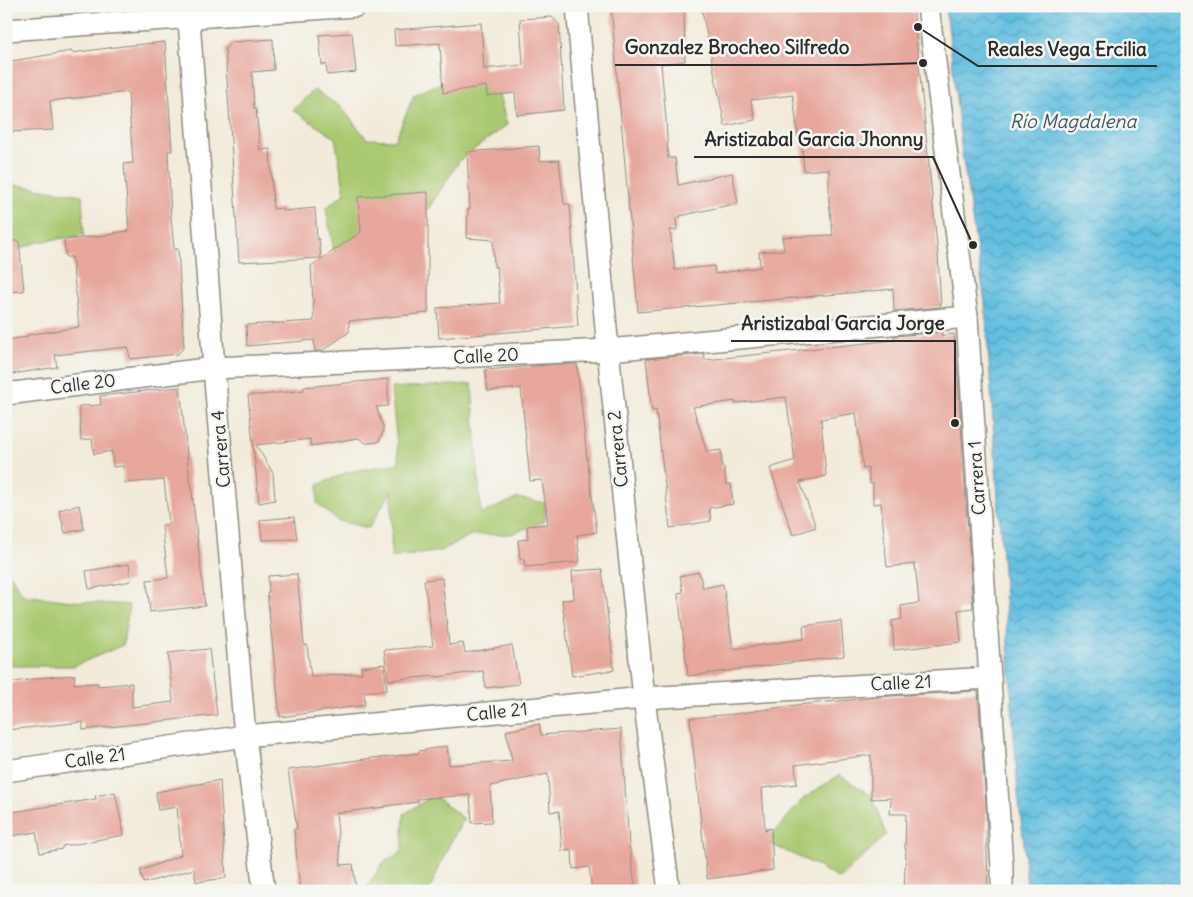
<svg xmlns="http://www.w3.org/2000/svg" width="1193" height="897" viewBox="0 0 1193 897" font-family="Delius,sans-serif">
<defs>
<pattern id="water-waves" width="16" height="10" patternUnits="userSpaceOnUse" patternTransform="scale(1.25)"><rect width="16" height="10" fill="#62bfe0"/><path d="M0 5q4-4 8 0t8 0" fill="none" stroke="#519bb6"/></pattern>
</defs>
<rect width="100%" height="100%" fill="#f6f6f2"/>
<filter id="ink" filterUnits="userSpaceOnUse"><feTurbulence type="fractalNoise" baseFrequency=".02" numOctaves="2"/><feDisplacementMap in="SourceGraphic" scale="10" xChannelSelector="R" yChannelSelector="G"/><feConvolveMatrix kernelMatrix="1 2 1 2 8 2 1 2 1" color-interpolation-filters="sRGB"/></filter>
<filter id="wash" filterUnits="userSpaceOnUse"><feTurbulence type="fractalNoise" baseFrequency=".0096" numOctaves="4" result="noise"/><feDisplacementMap in="SourceGraphic" scale="20" xChannelSelector="R" yChannelSelector="G"/><feGaussianBlur stdDeviation="1.12" result="paint"/><feColorMatrix in="noise" values="0 0 0 0 0 0 0 0 0 0 0 0 0 0 0 0 0 1.4 0 .05"/><feComposite in="paint" operator="in"/></filter>
<g filter="url(#wash)">
<rect width="100%" height="100%" fill="#f2ebda"/>
<!-- green -->
<g fill="#aac971" stroke="#6a7a4e">
<polygon points="447,80 496,83 507,125 460,160 425,214 335,257 326,208 345,193 335,138 293,110 314,90 341,107 367,139 395,140 414,95"/>
<polygon points="6,185 17,185 82,195 84,235 38,242 6,254"/>
<polygon points="472,384 481,514 518,498 545,503 545,521 511,534 471,535 441,551 391,558 392,490 369,528 338,521 317,503 318,485 348,472 399,463 391,388"/>
<polygon points="6,568 23,595 72,601 129,605 123,645 74,666 16,666 6,665"/>
<polygon points="839,775 872,796 886,835 839,879 816,865 766,842 803,799"/>
<polygon points="434,795 464,819 449,845 429,891 368,891 368,886 383,863 402,852 404,814"/>
</g>
<!-- water -->
<polygon fill="url(#water-waves)" stroke="#467586" points="944,6 1187,6 1187,891 1027,891 1024,844 1018,794 985,302 962,153 948,24"/>
<g id="blocks">
<!-- building -->
<g fill="#e7a79c">
<polygon points="611,6 684,6 685,61 661,64 666,119 668,158 675,158 678,185 732,173 738,203 680,216 681,217 676,218 677,230 670,230 675,270 714,266 715,274 760,267 759,252 784,250 782,237 833,235 829,202 829,169 804,171 801,135 798,136 793,95 751,100 755,120 725,126 701,6 913,6 938,255 941,307 894,311 893,289 638,312"/>
<polygon points="552,17 559,24 564,110 517,115 515,93 487,96 486,86 443,93 440,43 395,46 394,30 481,23 484,69 523,65 520,19"/>
<polygon points="352,33 356,72 327,75 326,64 322,65 319,35"/>
<polygon points="273,39 274,70 252,72 254,109 256,109 260,150 270,149 273,209 283,208 283,211 315,208 317,239 319,239 321,258 239,262 225,49 231,42"/>
<polygon points="165,42 172,151 168,151 171,218 174,249 178,249 184,347 178,354 130,359 128,347 55,355 57,367 6,375 6,340 27,337 27,335 79,327 72,257 66,257 64,240 115,234 114,233 129,231 124,164 133,163 128,92 50,101 53,130 6,132 6,62 72,51 72,53 123,46"/>
<polygon points="539,146 540,161 559,160 564,204 570,204 578,326 439,338 437,308 500,303 497,267 494,267 493,240 467,238 468,209 470,209 467,152"/>
<polygon points="428,192 428,313 349,321 349,332 322,351 315,351 314,340 247,346 246,325 314,321 311,266 361,232 358,197"/>
<polygon points="6,241 19,241 24,291 6,292"/>
<polygon points="942,332 942,336 954,334 958,379 973,608 958,610 961,642 894,650 892,621 902,619 901,606 919,603 915,564 887,567 881,503 873,504 873,483 870,484 868,468 863,469 856,413 821,419 826,476 800,482 816,527 793,535 770,468 795,460 786,397 735,403 735,401 693,407 707,452 721,450 722,468 724,467 726,484 731,484 733,504 709,508 711,521 670,528 656,410 652,411 646,359 704,354 705,360 895,340 894,336"/>
<polygon points="577,364 587,459 597,532 577,535 580,562 525,567 524,559 520,559 518,540 528,539 527,526 548,524 542,480 530,481 521,388 488,391 485,370 534,366"/>
<polygon points="388,379 388,406 376,407 383,427 383,432 380,439 378,442 372,443 366,443 358,438 311,446 310,439 256,445 273,473 275,500 259,503 248,395 262,395 304,390 304,387"/>
<polygon points="180,387 190,483 191,483 205,606 150,612 147,580 168,578 162,525 169,524 164,480 124,483 123,466 113,467 112,451 94,454 92,439 81,440 79,406 101,405 100,396"/>
<polygon points="79,505 84,529 65,533 59,510"/>
<polygon points="294,517 297,539 262,540 260,520"/>
<polygon points="129,564 131,581 89,589 86,571"/>
<polygon points="602,569 614,670 572,676 562,600 574,599 572,571"/>
<polygon points="699,572 703,588 723,584 733,649 804,639 803,626 841,621 844,656 688,676 678,593 683,592 680,576"/>
<polygon points="297,574 304,645 307,645 311,677 362,673 361,667 384,664 387,690 364,692 365,705 280,717 267,592 269,592 268,576"/>
<polygon points="442,578 449,645 463,643 465,653 512,645 519,684 486,688 483,671 437,677 437,676 388,680 384,650 433,646 424,580"/>
<polygon points="209,649 217,715 83,730 83,722 6,730 6,704 10,703 8,683 47,677 75,675 74,684 98,683 98,686 132,683 132,707 173,702 168,653"/>
<polygon points="978,691 986,806 988,891 904,891 906,849 905,849 906,814 890,814 891,798 871,799 871,755 795,765 797,784 762,788 765,830 771,828 773,870 707,879 690,718 734,714 796,705 891,696"/>
<polygon points="539,724 541,735 621,729 629,845 636,891 592,891 589,867 573,869 572,850 562,851 559,811 550,812 548,774 490,786 492,822 472,823 470,795 418,799 418,802 385,806 385,807 336,813 341,865 353,864 356,891 300,891 294,829 297,829 288,770 379,757 379,758 419,753 419,751 447,746 449,765 512,761 506,731"/>
<polygon points="220,780 226,878 196,882 194,869 144,883 140,871 181,855 177,807 158,810 156,792"/>
<polygon points="115,792 124,835 96,840 96,841 62,846 62,849 40,853 36,832 6,837 6,813 96,799 95,796"/>
</g>
</g>
</g>
<g filter="url(#ink)">
<use href="#blocks" fill-opacity="0" stroke="#8e8b82" stroke-width="1"/>
<g fill="none" stroke-linecap="round" stroke-linejoin="round">
<!-- minor casing -->
<g stroke="#8e8b82" stroke-width="24">
<g id="minor">
<polyline points="188,6 214,368 245,736 264,891"/>
<polyline points="577,6 608,350 644,698 669,891"/>
<polyline points="928,6 967,317 1002,867 1002,891"/>
<polyline points="6,30 355,6"/>
<polyline points="6,394 214,368 608,350 967,317"/>
<polyline points="6,771 245,736 644,698 990,678"/>
</g>
</g>
<!-- minor -->
<use href="#minor" stroke="#fff" stroke-width="21"/>
</g>
</g>
<g text-anchor="middle" stroke-width="5" stroke-linejoin="round" paint-order="stroke">
<!-- street labels -->
<g font-size="18" fill="#2b2b2b" stroke="#f6f6f2">
<text transform="translate(486 356) rotate(-3)" y="6">Calle 20</text>
<text transform="translate(83 384) rotate(-7)" y="6">Calle 20</text>
<text transform="translate(221 449) rotate(-95)" y="6">Carrera 4</text>
<text transform="translate(618 449) rotate(-96)" y="6">Carrera 2</text>
<text transform="translate(977 478) rotate(-94)" y="6">Carrera 1</text>
<text transform="translate(901 683) rotate(-3)" y="6">Calle 21</text>
<text transform="translate(497 712) rotate(-6)" y="6">Calle 21</text>
<text transform="translate(95 758) rotate(-8)" y="6">Calle 21</text>
</g>
<!-- water labels -->
<g font-size="19" font-style="italic" fill="#3c5761" stroke="#f6f6f2">
<text x="1073" y="128">Río Magdalena</text>
</g>
</g>
<!-- callouts -->
<path fill="none" stroke="#2b2b2b" stroke-width="2" d="M923 63L860 65H615M918 27L978 66H1157M973 245L933 157H694M955 423L955 341H731"/>
<g fill="#2b2b2b" stroke="#f6f6f2" stroke-width="2">
<circle cx="923" cy="63" r="5"/>
<circle cx="918" cy="27" r="5"/>
<circle cx="973" cy="245" r="5"/>
<circle cx="955" cy="423" r="5"/>
</g>
<g font-size="19" text-anchor="middle" font-weight="bold" fill="#2b2b2b" stroke="#f6f6f2" stroke-width="5" stroke-linejoin="round" paint-order="stroke">
<text x="737" y="54">Gonzalez Brocheo Silfredo</text>
<text x="1067" y="56">Reales Vega Ercilia</text>
<text x="814" y="146">Aristizabal Garcia Jhonny</text>
<text x="843" y="330">Aristizabal Garcia Jorge</text>
</g>
<!-- margin -->
<rect width="1193" height="897" fill="none" stroke="#f6f6f2" stroke-width="25"/>
</svg>
